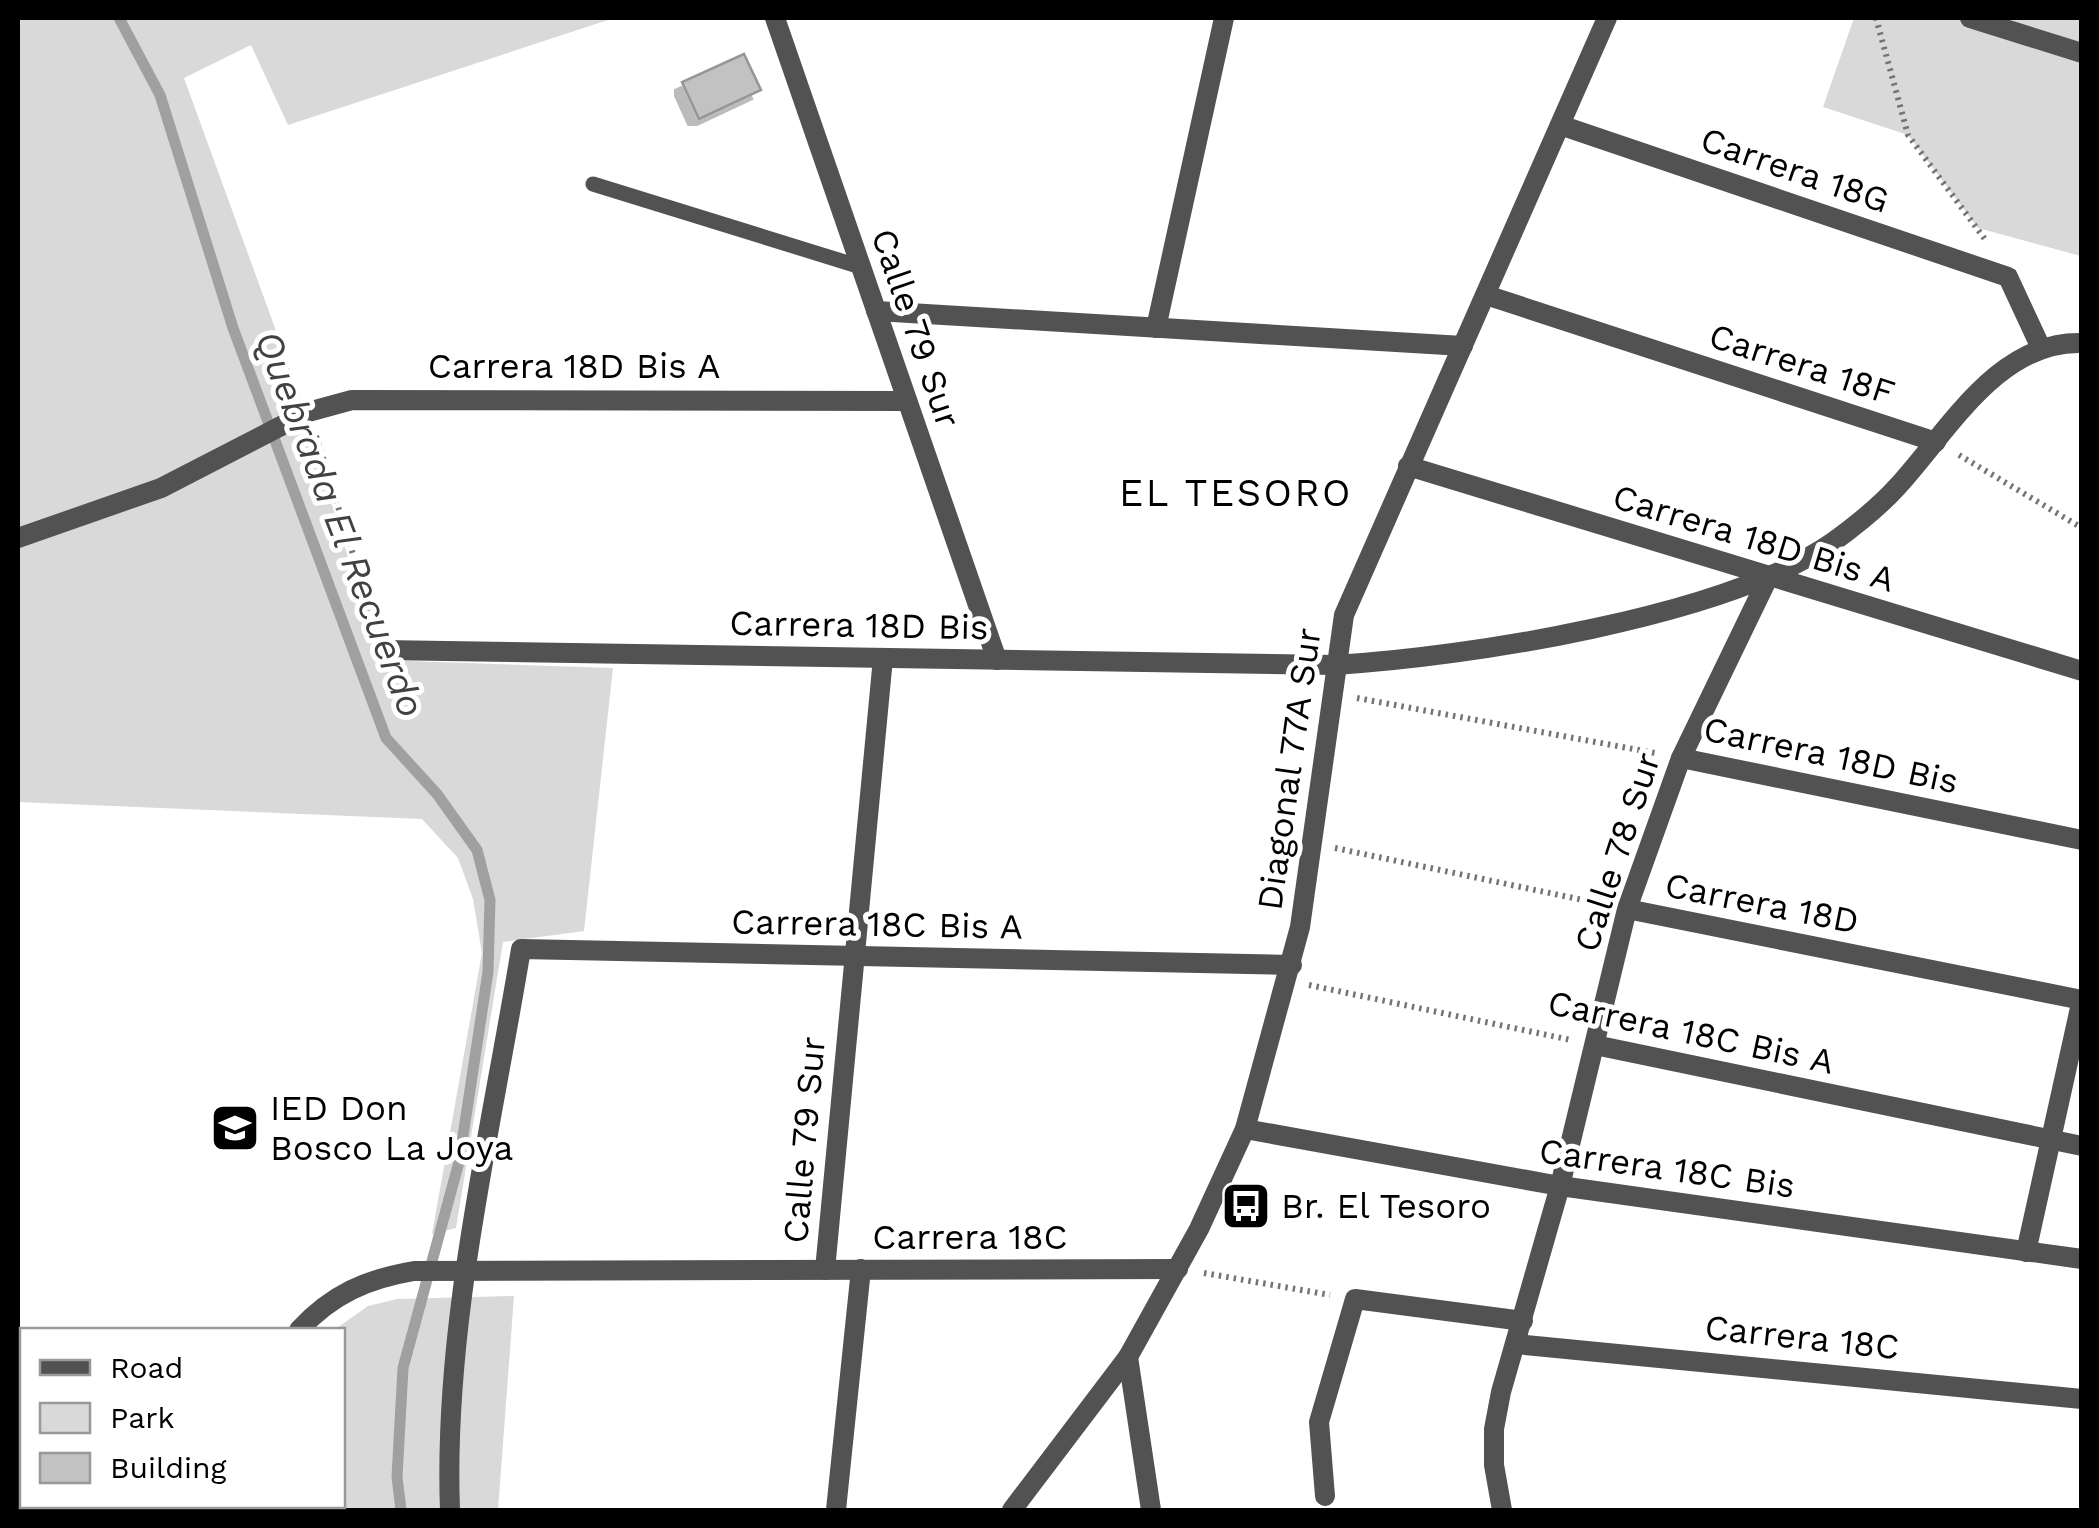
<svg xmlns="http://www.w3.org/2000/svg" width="2099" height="1528" viewBox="0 0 2099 1528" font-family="'Work Sans',sans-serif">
<defs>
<filter id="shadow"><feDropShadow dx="-9" dy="9" stdDeviation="0" flood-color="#0004"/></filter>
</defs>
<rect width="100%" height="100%" fill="#fff"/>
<!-- green -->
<g fill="#d9d9d9">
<polygon points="18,18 614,18 288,125 251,45 184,78 295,383 379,660 613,668 584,931 503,942 456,1228 432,1234 482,953 473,899 458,858 422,819 18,802"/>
<polygon points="1854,18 1970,18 2007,31 2014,18 2081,18 2081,256 1978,228 1908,135 1823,107"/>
<polygon points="514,1296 498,1510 174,1510 178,1506 342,1506 342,1330 334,1330 368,1306 397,1299"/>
</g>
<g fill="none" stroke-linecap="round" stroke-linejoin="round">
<!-- stream -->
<polyline stroke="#a0a0a0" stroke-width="11" points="119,18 160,95 233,328 386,738 437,794 477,850 490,900 488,972 459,1162 403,1368 397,1477 401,1510"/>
</g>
<!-- building -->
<polygon fill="#c2c2c2" stroke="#969696" stroke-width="2.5" filter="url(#shadow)" points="744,54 761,90 699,119 682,82"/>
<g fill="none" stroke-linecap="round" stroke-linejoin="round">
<!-- path -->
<g stroke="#747474" stroke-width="6" stroke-dasharray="2.5 5" stroke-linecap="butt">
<polyline points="1876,18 1908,135 1987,242"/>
<polyline points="316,436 375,625"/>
<polyline points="1959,455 2082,528"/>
<polyline points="1357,698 1655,753"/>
<polyline points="1335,848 1602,904"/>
<polyline points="1309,985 1571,1040"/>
<polyline points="1204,1273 1330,1295"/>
<polyline points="261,1506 262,1510"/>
</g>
<!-- service -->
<polyline stroke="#525252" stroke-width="15" points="593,184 861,267"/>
<!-- minor -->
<g stroke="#525252" stroke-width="20">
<polyline points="775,18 997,660"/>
<polyline points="1970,18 2082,53"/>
<polyline points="1560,125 2008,277 2041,348"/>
<polyline points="1486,295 1936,442"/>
<polyline points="876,311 1463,346"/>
<polyline points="1156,328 1224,18"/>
<polyline points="1408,466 2082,671"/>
<polyline points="18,538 161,488 308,412 352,400 907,401"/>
<polyline points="382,650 1335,665"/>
<polyline points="1681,758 2082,840"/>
<polyline points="1627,909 2082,1000"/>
<polyline points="1595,1045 2082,1146"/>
<polyline points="1245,1129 1560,1186 2082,1259"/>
<polyline points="2026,1252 2082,999"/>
<polyline points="825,1270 883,658"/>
<polyline points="1515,1344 2082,1399"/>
<polyline points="1128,1357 1151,1510"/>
<polyline points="18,1469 22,1492"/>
<polyline points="1325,1496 1319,1422 1355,1299 1523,1321"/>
<path d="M450 1510C443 1326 491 1132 521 949L1292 965"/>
<polyline points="836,1510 861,1269"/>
<polyline points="1502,1510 1494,1465 1494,1429 1501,1392 1560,1186 1627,909 1681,758 1769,576"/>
</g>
<!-- tertiary -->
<g stroke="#525252" stroke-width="20">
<path d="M1335 665C1467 657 1725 617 1833 542 1855 526 1879 507 1897 487 1947 433 1998 340 2082 343"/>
<path d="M299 1330C332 1294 367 1279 414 1271L1178 1269"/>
<polyline points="146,1510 150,1506"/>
<polyline points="1012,1510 1128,1357 1199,1229 1245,1129 1300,927 1344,615 1607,18"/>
</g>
</g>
<!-- icons -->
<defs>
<g id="school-square" transform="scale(2.5)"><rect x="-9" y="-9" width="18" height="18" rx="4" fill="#000" stroke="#fff"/><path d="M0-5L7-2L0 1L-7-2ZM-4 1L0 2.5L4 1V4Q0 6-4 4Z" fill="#fff"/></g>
<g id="bus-square" transform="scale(2.5)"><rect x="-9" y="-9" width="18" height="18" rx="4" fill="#000" stroke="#fff"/><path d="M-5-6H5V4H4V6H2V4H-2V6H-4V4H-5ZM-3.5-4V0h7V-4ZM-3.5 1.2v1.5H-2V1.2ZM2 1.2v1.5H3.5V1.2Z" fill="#fff"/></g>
</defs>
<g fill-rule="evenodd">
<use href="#school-square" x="235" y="1128"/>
<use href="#bus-square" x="1246" y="1206"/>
</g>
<g text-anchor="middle" stroke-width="10" stroke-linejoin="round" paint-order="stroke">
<!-- street labels -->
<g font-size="35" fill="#000" stroke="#fff">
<text transform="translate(1795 170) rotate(19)" y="12">Carrera 18G</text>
<text transform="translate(916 328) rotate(71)" y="12">Calle 79 Sur</text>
<text transform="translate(1802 364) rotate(18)" y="12">Carrera 18F</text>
<text x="574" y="378">Carrera 18D Bis A</text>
<text transform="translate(1754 538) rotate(17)" y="12">Carrera 18D Bis A</text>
<text transform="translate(859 625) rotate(1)" y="12">Carrera 18D Bis</text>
<text transform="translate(1831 755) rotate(12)" y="12">Carrera 18D Bis</text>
<text transform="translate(1289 769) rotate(-82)" y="12">Diagonal 77A Sur</text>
<text transform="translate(1617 852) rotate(-72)" y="12">Calle 78 Sur</text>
<text transform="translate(1762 903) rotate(11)" y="12">Carrera 18D</text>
<text transform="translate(877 924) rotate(1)" y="12">Carrera 18C Bis A</text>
<text transform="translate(1691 1032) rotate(12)" y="12">Carrera 18C Bis A</text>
<text transform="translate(804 1140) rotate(-85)" y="12">Calle 79 Sur</text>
<text transform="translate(1667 1168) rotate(8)" y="12">Carrera 18C Bis</text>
<text x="970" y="1249">Carrera 18C</text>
<text transform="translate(1802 1337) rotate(6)" y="12">Carrera 18C</text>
</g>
<!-- poi labels -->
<g font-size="35" fill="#000" stroke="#fff" text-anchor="start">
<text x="270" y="1120">IED Don<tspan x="270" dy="40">Bosco La Joya</tspan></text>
<text x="1281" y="1218">Br. El Tesoro</text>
</g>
<!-- neighbourhood labels -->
<g font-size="38" letter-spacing="2.5" fill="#000" stroke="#fff">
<text x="1236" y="506">EL TESORO</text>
</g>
<!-- water labels -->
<g font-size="38" font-style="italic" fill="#414141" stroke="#fff">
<text transform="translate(340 524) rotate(69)" y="13">Quebrada El Recuerdo</text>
</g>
</g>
<!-- border -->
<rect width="2099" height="1528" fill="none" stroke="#000000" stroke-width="40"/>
<!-- legend -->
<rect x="20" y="1328" width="325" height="180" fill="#ffffff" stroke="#999999" stroke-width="2.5"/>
<rect x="40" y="1360" width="50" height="15" fill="#525252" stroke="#999999" stroke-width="2.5"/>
<text x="110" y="1378" font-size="30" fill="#000000">Road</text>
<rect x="40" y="1403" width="50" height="30" fill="#d9d9d9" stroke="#999999" stroke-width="2.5"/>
<text x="110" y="1428" font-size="30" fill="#000000">Park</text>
<rect x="40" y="1453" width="50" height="30" fill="#c2c2c2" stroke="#999999" stroke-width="2.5"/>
<text x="110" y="1478" font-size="30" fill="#000000">Building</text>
</svg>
